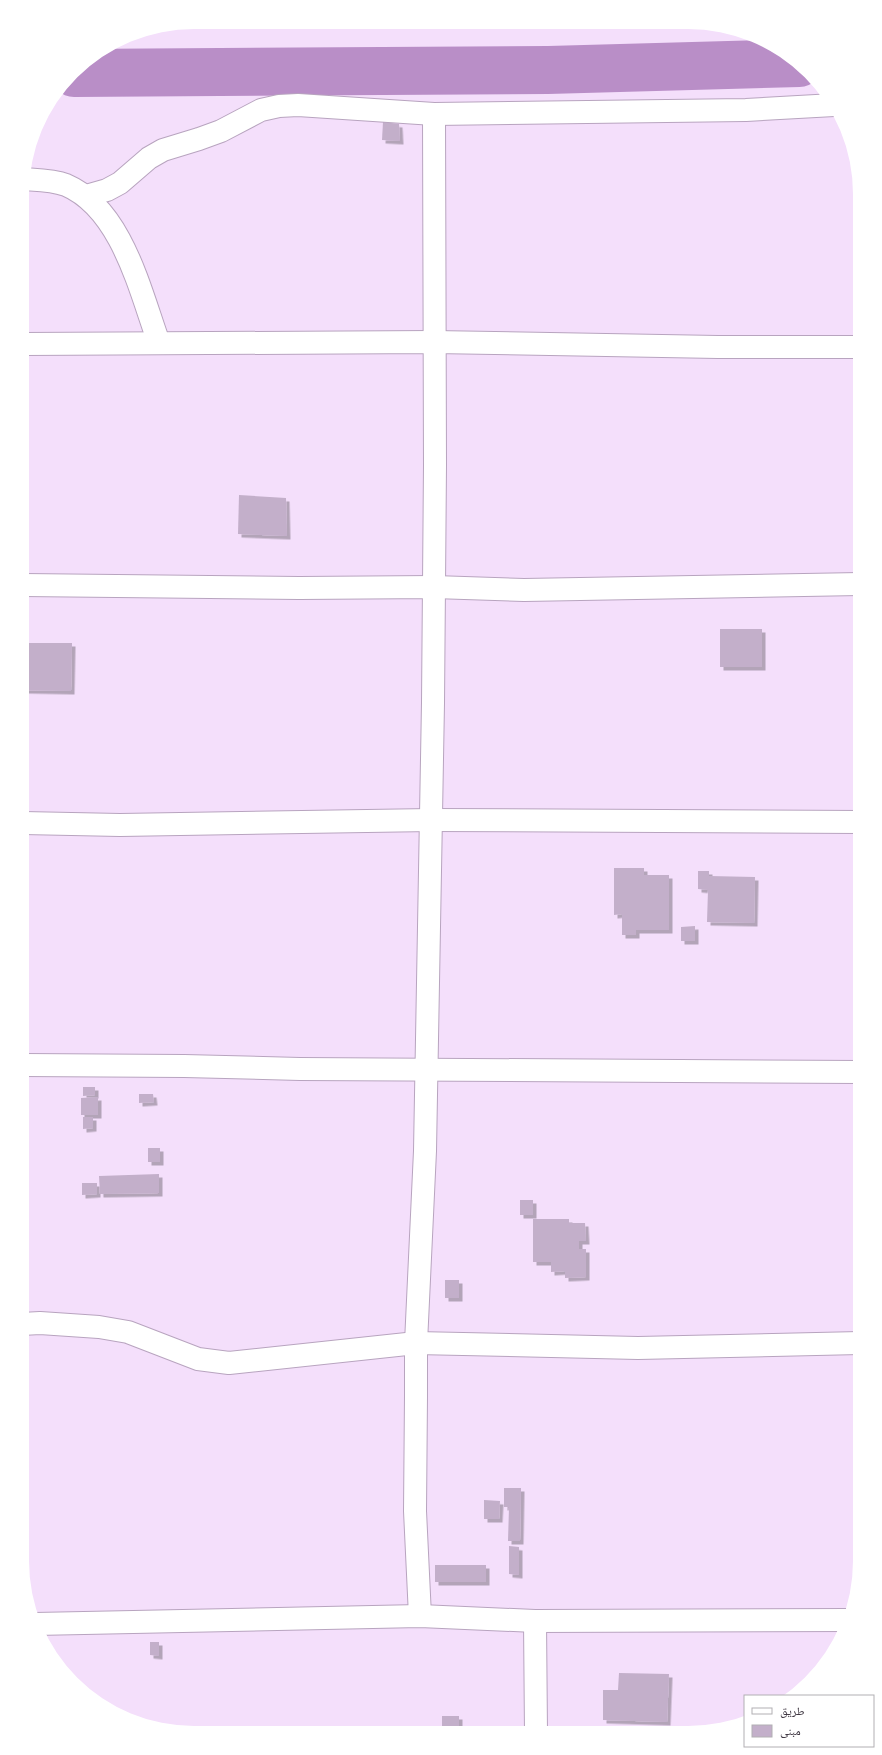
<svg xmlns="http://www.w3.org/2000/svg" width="882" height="1755" viewBox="0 0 882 1755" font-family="Poppins,'Noto Naskh Arabic',sans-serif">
<defs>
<filter id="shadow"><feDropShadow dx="3.5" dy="3.5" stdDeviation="0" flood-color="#0004"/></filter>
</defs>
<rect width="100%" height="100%" fill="#f4dffb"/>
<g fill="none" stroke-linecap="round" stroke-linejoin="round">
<!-- river -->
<polyline stroke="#b98ec7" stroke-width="48" points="74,73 548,70 799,63"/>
</g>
<!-- building -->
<g fill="#c3afca" filter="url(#shadow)">
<polygon points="383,122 399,124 400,141 382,140"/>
<polygon points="239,495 286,498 287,536 238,534"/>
<rect x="720" y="629" width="42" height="38"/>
<polygon points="23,643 72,643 71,691 23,690"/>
<polygon points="614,868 644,868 644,875 669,875 669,930 636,930 636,935 622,935 622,914 614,915"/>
<polygon points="698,871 709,871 709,876 755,877 754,923 707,922 708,890 698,889"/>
<polygon points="695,926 695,941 681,941 681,927"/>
<polygon points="83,1087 95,1087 95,1095 83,1096"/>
<polygon points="139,1094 153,1094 154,1102 139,1103"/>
<polygon points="98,1097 98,1115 81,1115 81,1098"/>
<polygon points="83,1117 93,1117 93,1128 83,1129"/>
<rect x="148" y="1148" width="12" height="14"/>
<polygon points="159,1174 159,1193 100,1194 99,1176"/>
<polygon points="82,1183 97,1183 97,1194 82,1195"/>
<rect x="520" y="1200" width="13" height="15"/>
<polygon points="533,1219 569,1219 569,1223 585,1223 586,1241 579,1241 579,1249 586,1249 586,1277 565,1278 565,1271 551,1272 551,1262 533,1262"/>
<rect x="445" y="1280" width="14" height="18"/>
<polygon points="504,1488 521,1488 520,1541 508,1541 509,1507 504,1507"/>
<polygon points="484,1500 500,1501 499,1519 484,1519"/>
<polygon points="509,1546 519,1547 519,1575 509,1574"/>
<rect x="435" y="1565" width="51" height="17"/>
<polygon points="150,1642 159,1642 159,1656 150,1655"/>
<polygon points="619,1673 669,1674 667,1722 603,1720 603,1690 618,1690"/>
<rect x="442" y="1716" width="17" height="16"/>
</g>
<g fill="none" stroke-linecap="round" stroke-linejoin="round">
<!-- minor casing -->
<g stroke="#b8a4bf" stroke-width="24">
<g id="minor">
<path d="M23 179C37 180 53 180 66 185 122 209 140 291 159 343"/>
<polyline points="86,196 107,190 120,183 149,158 163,150 199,139 221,131 261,110 279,106 298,105 434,114 746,110 834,105"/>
<polyline points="23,344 434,342 718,347 860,347"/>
<polyline points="23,585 299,588 434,587 524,590 860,584"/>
<polyline points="23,823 120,825 431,820 860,822"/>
<polyline points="23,1065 184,1066 300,1069 860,1072"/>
<polyline points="22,1324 40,1323 99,1327 128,1332 198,1359 229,1363 416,1343 638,1348 860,1343"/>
<polyline points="420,1616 415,1511 416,1396 416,1343 425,1151 433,703 435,465 434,114"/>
<polyline points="535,1621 536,1733"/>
<polyline points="35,1624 420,1616 535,1621 849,1620"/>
</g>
</g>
<!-- minor -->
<use href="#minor" stroke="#fff" stroke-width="22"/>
</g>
<!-- crop -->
<path d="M0 0H882V1755H0ZM194 29H688A165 165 0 0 1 853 194V1561A165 165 0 0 1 688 1726H194A165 165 0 0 1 29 1561V194A165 165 0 0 1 194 29Z" fill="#fff" fill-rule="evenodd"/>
<!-- legend -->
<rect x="744" y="1695" width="130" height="52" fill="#ffffff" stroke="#b2afb3"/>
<rect x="752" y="1708" width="20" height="6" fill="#ffffff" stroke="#b2afb3"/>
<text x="780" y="1715" font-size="12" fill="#3f3742">طريق</text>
<rect x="752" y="1725" width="20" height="12" fill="#c3afca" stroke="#b2afb3"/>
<text x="780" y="1735" font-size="12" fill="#3f3742">مبنى</text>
</svg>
